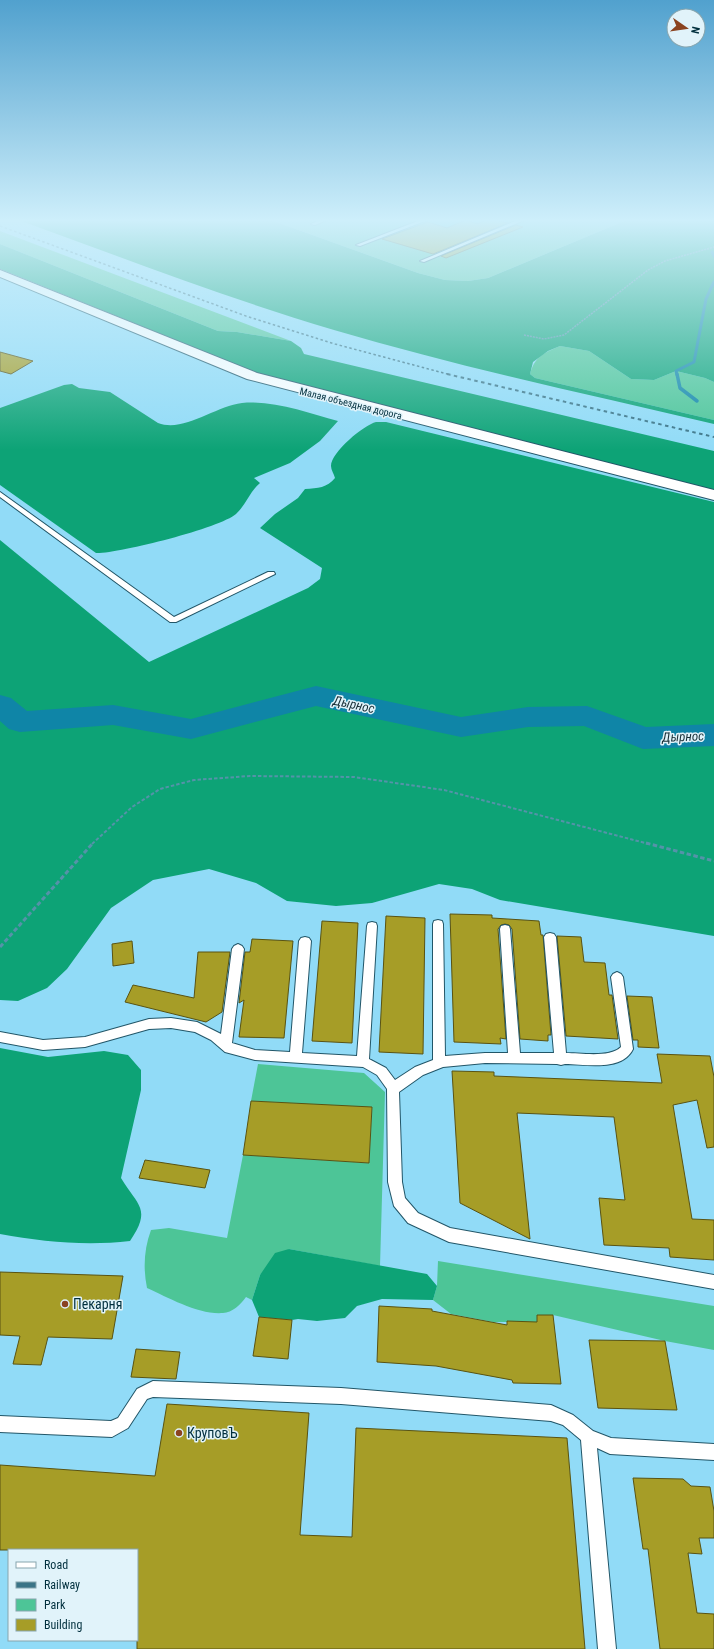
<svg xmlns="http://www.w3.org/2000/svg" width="714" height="1649" viewBox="0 0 714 1649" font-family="'Roboto Condensed',sans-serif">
<rect width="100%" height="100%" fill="#91dbf7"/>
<!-- green -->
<g fill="#4dc597">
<polygon points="268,219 629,219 488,278 468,281 445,280 418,273"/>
<polygon points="0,231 291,341 237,332 218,331 0,244"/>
<path d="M560 346 589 351 631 379 654 380 676 371 705 378 714 382V420L535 378 530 374C535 356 544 353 560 346Z"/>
<path d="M258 1064 364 1073 385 1092 380 1266 289 1249 260 1275 252 1300 246 1297C241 1304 232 1313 223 1313 199 1315 169 1298 147 1288 143 1268 144 1249 151 1230L169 1228 227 1238 243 1155 369 1163 372 1108 251 1101Z"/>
<polygon points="438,1261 714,1306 714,1350 665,1341 553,1315 537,1315 537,1322 493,1322 451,1314 433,1300 437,1286"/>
</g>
<!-- forest -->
<g fill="#0da376">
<path d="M16 219H268L418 273 445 280 468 281 488 278 629 219H714V382L705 378 676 371 654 380 631 379 589 351 560 346 548 351 533 362 530 374 535 378 714 420V424C587 394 459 367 334 330 226 298 121 257 16 219Z"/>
<polygon points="0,244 218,331 237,332 291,341 301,348 304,354 714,451 714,491 257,373 0,269"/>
<path d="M72 384 79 388 110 392 158 423C184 433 215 406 242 403 274 400 308 413 338 421L320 441 290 463 254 478 260 483C250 491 246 505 236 514 220 528 117 554 96 553L0 485V408L64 385Z"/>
<path d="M376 422H386L714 502V936L500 900 472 889 439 884 372 903 336 906 287 901 256 883 209 869 153 880 111 908 67 969 47 988 18 1001 0 1000V540L149 662 308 588 320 579 322 568 260 528 275 514 298 498 305 489C318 488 327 488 335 478 334 474 331 470 331 466 331 452 364 425 376 422Z"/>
<path d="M0 1048 48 1057 104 1051 128 1055 141 1070V1090L121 1178C138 1206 152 1209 130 1241 87 1246 43 1242 0 1234Z"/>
<polygon points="289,1249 427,1274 437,1286 433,1300 382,1299 357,1306 345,1318 317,1321 298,1319 292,1320 259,1317 252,1300 260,1275 275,1253"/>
</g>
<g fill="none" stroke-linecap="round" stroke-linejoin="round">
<!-- stream-far1 -->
<g stroke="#0f85a7" stroke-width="3">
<polyline points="712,252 714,256"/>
<polyline points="677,375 676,371 694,362 706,299 714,282"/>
</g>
<!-- stream -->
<polyline stroke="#0f85a7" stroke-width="3.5" points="677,374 680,388 697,401"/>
<!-- river -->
<polygon fill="#0f85a7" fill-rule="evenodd" points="316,686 461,717 528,707 587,706 646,727 714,724 714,746 643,749 584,726 528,727 461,737 316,706 191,739 113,725 20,732 9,729 0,721 0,695 11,698 27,711 113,705 191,719"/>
</g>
<!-- building -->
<g fill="#a69d27" stroke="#595312">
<polygon points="489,219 508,223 433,254 382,239 428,222 447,228 466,220 477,224"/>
<polygon points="516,225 523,227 446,258 441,256"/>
<polygon points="0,352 33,361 11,374 0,371"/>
<polygon points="450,914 492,915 492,918 539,921 541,935 543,935 551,1035 548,1035 548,1041 520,1039 512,929 509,925 505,924 501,925 498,929 506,1039 500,1038 501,1044 454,1042"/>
<polygon points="386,916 425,918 423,1054 379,1052"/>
<polygon points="322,921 358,923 352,1043 312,1041"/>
<polygon points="557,936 581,937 584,962 605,963 609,995 612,995 618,1039 566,1036"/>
<polygon points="252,939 293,941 284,1038 239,1037 244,1000 239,1003 245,952 250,952"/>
<polygon points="132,941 134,963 113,966 112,944"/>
<polygon points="198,952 230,952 222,1012 206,1022 125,1002 133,985 194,998"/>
<polygon points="627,996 652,997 659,1048 638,1047 638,1040 633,1040"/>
<polygon points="657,1054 710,1056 714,1077 714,1147 707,1148 697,1100 673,1105 692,1219 714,1220 714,1260 670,1257 669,1248 604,1245 599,1198 625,1200 614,1117 517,1113 530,1239 460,1203 452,1071 494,1072 494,1076 662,1083"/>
<polygon points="251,1101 372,1107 369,1163 243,1155"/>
<polygon points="145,1160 210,1170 205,1188 139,1178"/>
<polygon points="0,1272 123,1276 112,1339 48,1337 41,1365 13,1364 20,1336 0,1335"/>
<polygon points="379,1306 432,1309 432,1311 507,1325 507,1321 537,1322 537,1315 553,1315 561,1384 513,1383 512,1380 436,1366 377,1362"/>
<polygon points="259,1317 292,1320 288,1359 253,1356"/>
<polygon points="589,1340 665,1341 677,1410 598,1408"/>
<polygon points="136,1349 180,1352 176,1379 131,1377"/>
<polygon points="167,1404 309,1413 300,1535 352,1537 356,1428 567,1438 585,1649 137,1649 137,1550 0,1550 0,1465 155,1476"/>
<polygon points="633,1478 683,1479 691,1486 710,1487 714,1511 714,1538 699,1538 702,1554 688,1553 697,1613 714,1614 714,1649 660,1649 648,1549 643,1549"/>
</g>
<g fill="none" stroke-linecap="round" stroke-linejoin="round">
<!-- service casing -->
<g stroke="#225668" stroke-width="2">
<g id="service">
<polygon points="322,219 329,219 315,225 311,224"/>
<polygon points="423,219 430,219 360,246 356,245"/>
<polygon points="520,219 527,219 424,262 420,261"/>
<polygon points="0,492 174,617 268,572 274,572 275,574 176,622 170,622 0,497"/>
<path d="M438 920 442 921 443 924 445 1056 485 1053H508L500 929 501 926 505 925 509 926 510 929 520 1053H554L544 937 546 934 550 933 554 934 556 937 566 1053C581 1053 610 1058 621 1047L611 977 613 974 617 972 621 974 623 977 633 1049C622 1072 585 1064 565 1064L561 1065 557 1064 485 1063 443 1067 423 1075 399 1092 402 1182 405 1198 418 1213 450 1228 714 1275V1289L449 1242 408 1223 394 1206 388 1182 387 1089 377 1075 363 1067 255 1060 225 1052 211 1040 195 1032 171 1028 149 1029 85 1047 43 1050 0 1042V1032L43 1040 85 1037 149 1019 171 1018 197 1022 221 1034 232 949 234 946 238 944 242 946 244 949 232 1043 255 1050 290 1052 299 941 301 938 305 937 309 938 311 941 302 1053 357 1056 367 926 368 923 372 922 376 923 377 926 369 1059 386 1068 395 1080 415 1067 433 1060V924L434 921Z"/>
<polygon points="153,1381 341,1388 551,1405 573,1415 593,1431 611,1438 714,1444 714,1460 610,1454 597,1448 616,1649 598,1649 581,1440 563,1425 551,1421 341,1404 153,1397 147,1399 128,1428 112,1437 0,1432 0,1416 111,1421 118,1418 137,1389"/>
</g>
</g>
<!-- tertiary casing -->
<g stroke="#225668" stroke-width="2">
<polygon id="tertiary" points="0,270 257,373 714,490 714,500 247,379 0,277"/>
</g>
<!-- path-far2 -->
<polyline stroke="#5593a9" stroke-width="1.5" stroke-dasharray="2 1" stroke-linecap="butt" points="524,335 544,339 564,335 648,270 665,261 714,247"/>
<!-- path-far1 -->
<polyline stroke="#5593a9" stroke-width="2" stroke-dasharray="3.5 2" stroke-linecap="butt" points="92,844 132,807 160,789 194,780 250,776 354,777 444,790 649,844"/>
<!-- path -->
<g stroke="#5593a9" stroke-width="3" stroke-dasharray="4.5 2.5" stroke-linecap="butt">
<polyline points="646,843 714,861"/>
<polyline points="0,947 93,843"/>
</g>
<!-- service -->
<use href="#service" fill="#fff" fill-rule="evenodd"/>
<!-- tertiary -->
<use href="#tertiary" fill="#fff" fill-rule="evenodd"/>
<!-- rail-far1 -->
<polyline stroke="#3b7487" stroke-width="1.5" stroke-dasharray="2.5 2.5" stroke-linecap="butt" points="0,226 246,316 335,344 451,375"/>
<!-- rail -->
<polyline stroke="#3b7487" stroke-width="2" stroke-dasharray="3.5 3.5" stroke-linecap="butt" points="447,374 714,437"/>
</g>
<!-- sky -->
<linearGradient id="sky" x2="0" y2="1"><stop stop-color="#51a1ce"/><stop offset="0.49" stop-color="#ceeffb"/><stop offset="1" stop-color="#ceeffb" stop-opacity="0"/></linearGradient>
<rect width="714" height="450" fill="url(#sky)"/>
<!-- markers -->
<g fill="#8a4320" stroke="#e1f3fa" stroke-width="1.5">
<circle cx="65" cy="1304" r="4"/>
<circle cx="179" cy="1433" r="4"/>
</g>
<g text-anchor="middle" stroke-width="3" stroke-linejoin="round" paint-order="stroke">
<!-- far-street labels -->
<g font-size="10" fill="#012f3d" stroke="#e1f3fa">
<text transform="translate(351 403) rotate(14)" y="4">Малая объездная дорога</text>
</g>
<!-- water labels -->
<g font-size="13" font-style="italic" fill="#172e36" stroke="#e1f3fa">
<text transform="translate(354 704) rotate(12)" y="5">Дырнос</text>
<text transform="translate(683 736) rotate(-2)" y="5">Дырнос</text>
</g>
<!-- near-poi labels -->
<g font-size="14" fill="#012f3d" stroke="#e1f3fa" text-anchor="start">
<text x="73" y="1309">Пекарня</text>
<text x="187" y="1438">КруповЪ</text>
</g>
</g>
<!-- legend -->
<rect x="8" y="1549" width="130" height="92" fill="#e1f3fa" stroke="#87a5ae"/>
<rect x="16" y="1562" width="20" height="6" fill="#ffffff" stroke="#87a5ae"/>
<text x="44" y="1569" font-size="12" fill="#012f3d">Road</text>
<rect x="16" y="1582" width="20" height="6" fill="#3b7487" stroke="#87a5ae"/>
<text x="44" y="1589" font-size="12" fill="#012f3d">Railway</text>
<rect x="16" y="1599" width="20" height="12" fill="#4dc597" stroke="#87a5ae"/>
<text x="44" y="1609" font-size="12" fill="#012f3d">Park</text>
<rect x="16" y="1619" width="20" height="12" fill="#a69d27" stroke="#87a5ae"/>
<text x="44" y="1629" font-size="12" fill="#012f3d">Building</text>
<!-- north arrow -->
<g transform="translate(686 28) rotate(103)"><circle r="19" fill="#e1f3fa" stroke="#87a5ae"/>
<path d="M0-3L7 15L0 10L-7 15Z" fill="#8a4320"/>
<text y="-6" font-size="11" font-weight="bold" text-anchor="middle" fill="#012f3d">N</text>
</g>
</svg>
